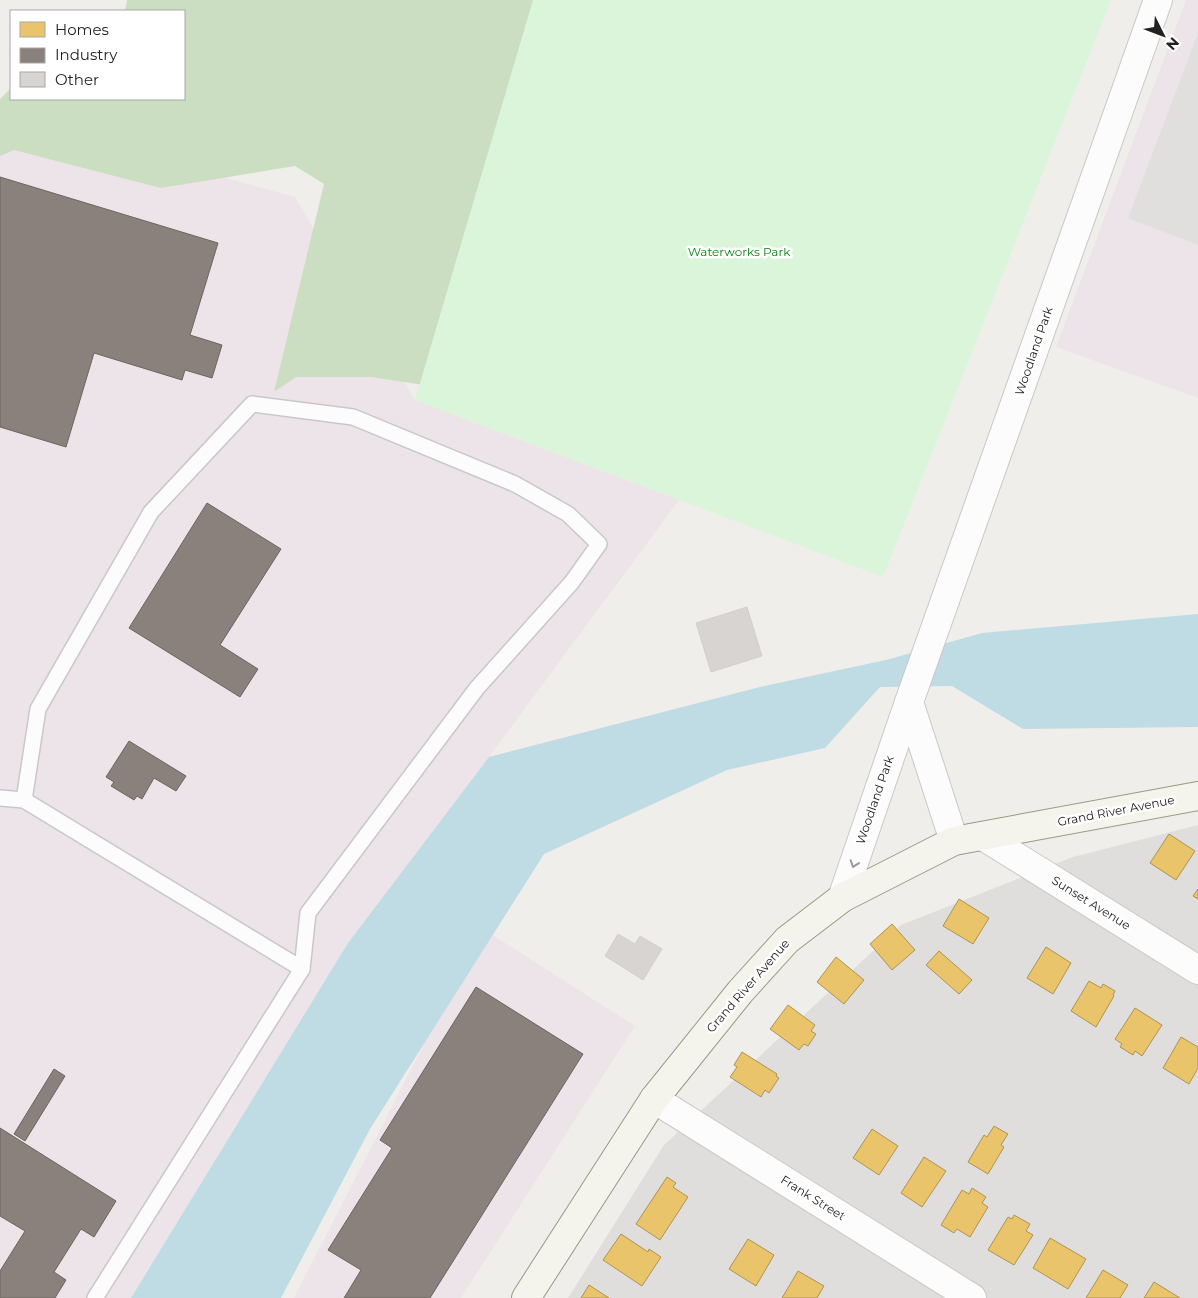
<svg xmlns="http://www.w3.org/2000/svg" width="1198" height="1298" viewBox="0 0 1198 1298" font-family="Montserrat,sans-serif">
<rect width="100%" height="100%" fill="#f0eeeb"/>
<!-- residential -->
<polygon fill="#dfdedc" points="1198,825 1198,1298 568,1298 664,1145 901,925 1073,857"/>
<!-- industrial -->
<g fill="#ede4e9">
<polygon points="1186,0 1198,0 1198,398 1056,347"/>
<polygon points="0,116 295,197 415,400 679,500 489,757 348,943 131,1298 0,1298"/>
<polygon points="485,930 635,1026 461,1298 294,1298 432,1028"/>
</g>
<!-- forest -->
<polygon fill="#cbdec1" points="127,0 597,0 470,392 371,377 296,377 274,392 324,184 295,166 161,188 14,150 0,156 0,99 11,88 11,99 184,99 184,11 125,11"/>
<!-- park -->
<polygon fill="#daf5da" points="533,0 1111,0 883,577 415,400"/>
<!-- parking -->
<polygon fill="#e0dfde" points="1198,33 1198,245 1128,218"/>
<!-- water -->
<polygon fill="#bfdbe3" points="1198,614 1198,727 1023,729 952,686 880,687 825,748 727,770 544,854 370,1129 281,1298 131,1298 348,943 489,757 760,687 886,660 982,633"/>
<!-- homes -->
<g fill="#e9c46a" stroke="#ad9354">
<polygon points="1169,834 1195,851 1176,880 1150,863"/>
<polygon points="1198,889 1198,899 1193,896"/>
<polygon points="959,899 989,918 973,944 943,926"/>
<polygon points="892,924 915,950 892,970 870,944"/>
<polygon points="1046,947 1071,963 1053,994 1027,978"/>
<polygon points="939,951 972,980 959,994 926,965"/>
<polygon points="836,957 864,980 844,1004 817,982"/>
<polygon points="1089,981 1101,988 1103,984 1115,991 1113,995 1114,996 1096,1027 1071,1011"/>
<polygon points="788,1005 815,1025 811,1031 816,1034 808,1046 804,1044 799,1050 770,1029"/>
<polygon points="1135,1008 1162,1025 1142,1056 1135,1051 1133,1055 1120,1047 1122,1044 1115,1039"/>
<polygon points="1181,1037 1198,1047 1198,1068 1189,1084 1163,1068"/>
<polygon points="742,1052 777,1074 776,1076 779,1078 769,1093 765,1090 761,1097 730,1077 737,1067 734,1065"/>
<polygon points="994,1126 1008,1134 1001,1145 1004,1147 988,1174 968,1162 984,1135 987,1137"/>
<polygon points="872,1129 898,1146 879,1175 853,1158"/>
<polygon points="924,1157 946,1171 922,1207 901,1193"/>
<polygon points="667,1177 676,1183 673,1187 688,1197 660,1240 636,1224"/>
<polygon points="972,1188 986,1197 982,1203 988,1207 970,1237 957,1229 954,1233 941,1225 962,1190 969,1194"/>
<polygon points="1014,1215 1030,1224 1026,1231 1033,1235 1014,1265 988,1250 1008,1217 1012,1219"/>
<polygon points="621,1234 648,1252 649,1249 661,1257 642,1286 603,1260"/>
<polygon points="1050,1238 1086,1259 1068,1289 1033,1268"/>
<polygon points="748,1239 774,1255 756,1286 729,1269"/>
<polygon points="1103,1270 1128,1285 1120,1298 1086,1298"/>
<polygon points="798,1271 824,1286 817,1298 782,1298"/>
<polygon points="1154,1282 1180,1298 1144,1298"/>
<polygon points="589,1285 609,1298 581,1298"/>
</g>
<!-- industry -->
<g fill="#8a817c" stroke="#6b6461">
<polygon points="0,177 218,243 190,335 222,345 212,378 185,370 182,380 94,353 66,447 0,427"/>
<polygon points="207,503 281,549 220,645 258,669 240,697 129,628"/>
<polygon points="129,741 186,776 176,791 154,778 142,799 137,796 134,800 111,786 114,782 106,777"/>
<polygon points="476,987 583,1054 430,1298 344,1298 361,1270 328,1250 392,1148 380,1140"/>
<polygon points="54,1069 65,1076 25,1141 14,1134"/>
<polygon points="0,1128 116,1201 94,1237 81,1229 54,1272 66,1280 55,1298 0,1298 0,1271 25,1231 0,1216"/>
</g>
<!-- building -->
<g fill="#d7d4d2" stroke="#d3d0cc">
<polygon points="747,607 762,656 711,672 696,623"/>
<polygon points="618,934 635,944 640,936 662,949 643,980 605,956"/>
</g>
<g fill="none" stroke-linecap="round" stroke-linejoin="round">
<!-- lane casing -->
<g stroke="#c9c8c7" stroke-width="18">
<g id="lane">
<polyline points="0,798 24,800 302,969 95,1298"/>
<polyline points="24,800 38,709 151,512 252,404 353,417 515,484 568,514 599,544 572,582 477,688 308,913 302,969"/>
</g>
</g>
<!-- street casing -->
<g stroke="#c9c8c7" stroke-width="30">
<g id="street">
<polyline points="909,702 954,841"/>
<polyline points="983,836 1198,970"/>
<polyline points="842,898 909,702 1158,0"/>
<polyline points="654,1099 972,1298"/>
</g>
</g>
<!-- secondary casing -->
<g stroke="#999a82" stroke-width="30">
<polyline id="secondary" points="526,1298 654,1099 740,992 787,940 842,898 954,841 1198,796"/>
</g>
<!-- lane -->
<use href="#lane" stroke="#fdfcfc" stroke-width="15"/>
<!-- street -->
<use href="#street" stroke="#fdfcfc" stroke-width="28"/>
<!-- secondary -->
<use href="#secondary" stroke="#f4f4ed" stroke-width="28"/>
</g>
<!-- one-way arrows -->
<defs><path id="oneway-chevron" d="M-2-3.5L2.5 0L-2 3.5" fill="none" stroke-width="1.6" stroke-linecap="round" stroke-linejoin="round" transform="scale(1.25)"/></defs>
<use stroke="#9a9a9a" href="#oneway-chevron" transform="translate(854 864) rotate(109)"/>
<g text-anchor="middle" stroke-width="5" stroke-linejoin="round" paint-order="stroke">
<!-- park labels -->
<g font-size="12" fill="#0c8416" stroke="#fff">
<text x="739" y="256">Waterworks Park</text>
</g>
<!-- street labels -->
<g font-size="12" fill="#222" stroke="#fff">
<text transform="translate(1034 351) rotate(-71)" y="4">Woodland Park</text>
<text transform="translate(875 800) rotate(-71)" y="4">Woodland Park</text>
<text transform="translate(1116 811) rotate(-11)" y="4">Grand River Avenue</text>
<text transform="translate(1091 903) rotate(32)" y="4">Sunset Avenue</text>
<text transform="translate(748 986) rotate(-49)" y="4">Grand River Avenue</text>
<text transform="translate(813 1198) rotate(32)" y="4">Frank Street</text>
</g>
</g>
<!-- legend -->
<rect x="10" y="10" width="175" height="90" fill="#ffffff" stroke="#a7a7a7"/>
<rect x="20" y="22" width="25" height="15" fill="#e9c46a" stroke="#a7a7a7"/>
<text x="55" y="35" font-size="15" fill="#222222">Homes</text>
<rect x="20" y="48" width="25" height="15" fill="#8a817c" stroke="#a7a7a7"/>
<text x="55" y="60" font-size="15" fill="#222222">Industry</text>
<rect x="20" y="72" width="25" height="15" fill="#d7d4d2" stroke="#a7a7a7"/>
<text x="55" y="85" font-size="15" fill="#222222">Other</text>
<!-- north arrow -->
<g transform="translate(1163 35) rotate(132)" stroke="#ffffff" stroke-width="4" paint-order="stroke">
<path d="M0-4L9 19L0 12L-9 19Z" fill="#222222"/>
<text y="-8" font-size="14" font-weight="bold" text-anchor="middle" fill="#222222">N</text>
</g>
</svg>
